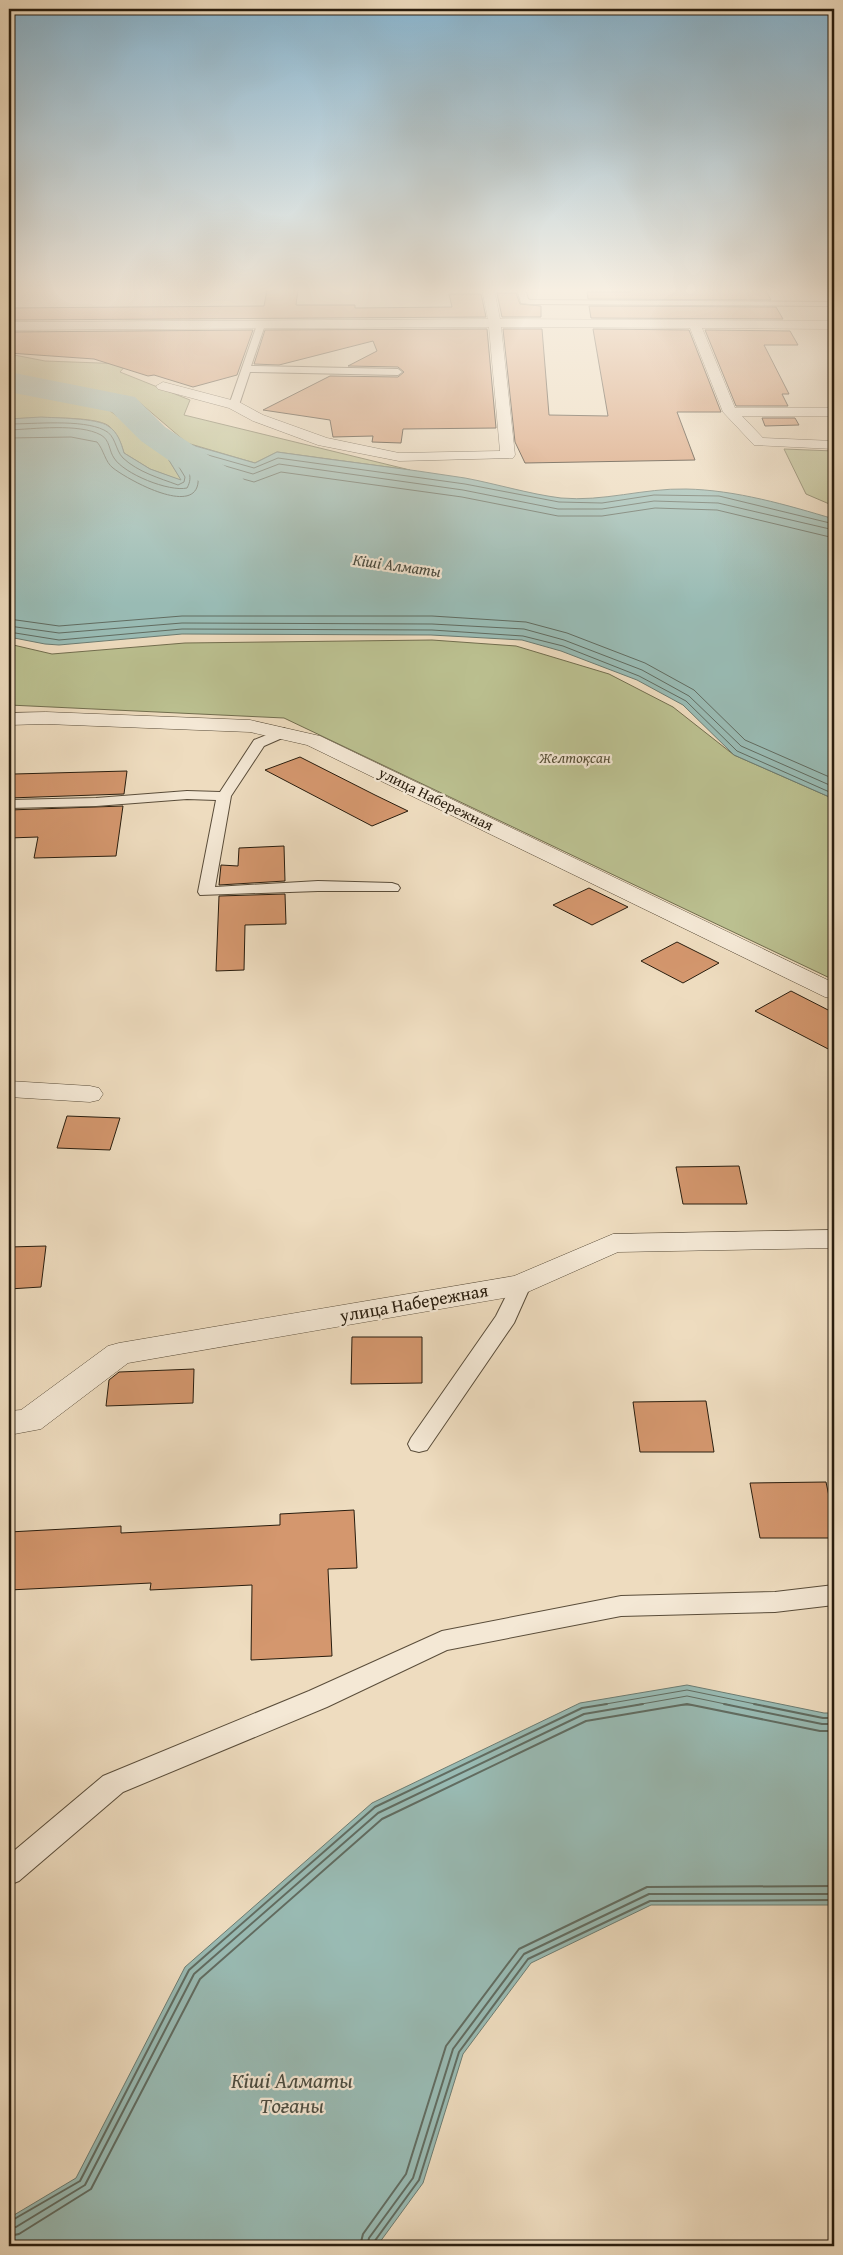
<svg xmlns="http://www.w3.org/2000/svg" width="843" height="2255" viewBox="0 0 843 2255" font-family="'Gentium Book Plus',serif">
<rect width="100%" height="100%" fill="#eedcbf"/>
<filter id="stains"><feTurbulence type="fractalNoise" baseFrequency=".004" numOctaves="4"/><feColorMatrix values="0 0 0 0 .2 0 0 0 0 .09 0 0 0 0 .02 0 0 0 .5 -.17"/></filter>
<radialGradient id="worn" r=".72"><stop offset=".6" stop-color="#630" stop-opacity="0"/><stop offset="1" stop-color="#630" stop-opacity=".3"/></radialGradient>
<!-- green -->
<g fill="#bbc090" stroke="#726e4f">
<polygon points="9,354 45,361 127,364 120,372 190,400 184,415 410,470 277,452 255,463 187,443 139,402 9,376"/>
<path d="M9 388 109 410 164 452 182 481 150 469 124 453C121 443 118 434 109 426 95 415 28 418 9 419Z"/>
<polygon points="784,449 834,451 834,506 806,494"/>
<polygon points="432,640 516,646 609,674 673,707 734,755 834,799 834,980 284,718 9,705 9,644 52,654 185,643"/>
</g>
<!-- water -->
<g fill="#99bbb4" stroke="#6c7c72">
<path d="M41 417C55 418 97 418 108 426 118 432 121 443 124 453L150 469 181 480 153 434 255 463 277 452C339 461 402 468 465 478 497 484 529 494 561 498 603 502 644 488 686 489 736 490 787 505 834 519V799L734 755 683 705 637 680 561 651 522 640 431 635 182 634 59 645 45 644 9 637V419Z"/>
<polygon points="687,1685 824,1713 834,1713 834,1905 651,1905 531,1963 463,2054 423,2183 377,2246 9,2246 9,2218 76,2178 185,1967 372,1803 580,1703"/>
</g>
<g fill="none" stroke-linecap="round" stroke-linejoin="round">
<!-- shore-far1 -->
<g stroke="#616c61" stroke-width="1">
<path d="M9 424C34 424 82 419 104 430 116 435 115 450 123 458 138 472 159 478 178 485L184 482 185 477 167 447 169 444 254 468 278 458 465 484 559 502 602 503 654 495 719 496 834 524"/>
<path d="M9 430C34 429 79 423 101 435 110 440 109 451 114 458 124 474 169 492 187 488 194 476 187 467 181 457L184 454 253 474 279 464 463 490 558 509H602L654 501 718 503 834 530"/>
<path d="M9 438 71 437 97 442C104 450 105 462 113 468 131 482 209 524 197 469L200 467 254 482 281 472 462 497 558 516H602L655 508 717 510 834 538"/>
<polyline points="9,619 59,626 182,616 432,616 526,622 567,633 645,663 694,690 745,740 834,779"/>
<polyline points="9,626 59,633 182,623 432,624 524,629 564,640 642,670 689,696 741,746 834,787"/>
<polyline points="9,632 59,640 182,629 432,630 523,636 563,646 639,676 686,701 737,751 834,794"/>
<polyline points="600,1705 687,1690 760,1705"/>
<polyline points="636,1705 687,1696 730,1705"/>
<polyline points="681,1705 692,1705"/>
</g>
<!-- shore -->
<g stroke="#616c61" stroke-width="2">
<polyline points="724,1704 822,1724 834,1724"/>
<polyline points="754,1704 823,1718 834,1718"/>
<polyline points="9,2222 80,2181 189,1970 375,1807 582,1708 607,1704"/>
<polyline points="9,2228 16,2227 85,2185 194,1974 378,1813 584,1714 643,1704"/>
<polyline points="9,2236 19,2234 91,2189 200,1979 382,1819 586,1721 687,1704 820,1731 834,1731"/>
<polyline points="360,2246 363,2234 406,2174 446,2046 519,1949 647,1887 834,1886"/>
<polyline points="367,2246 369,2238 413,2178 453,2049 524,1954 649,1894 834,1894"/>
<polyline points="374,2246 374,2242 419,2180 459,2052 528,1959 650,1901 834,1900"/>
</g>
<!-- river -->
<polygon fill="#99bbb4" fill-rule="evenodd" points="9,372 135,397 165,427 242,477 247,485 242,493 229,496 216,493 141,441 112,412 9,392"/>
</g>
<!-- building -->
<g fill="#d4976e" stroke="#291d0e">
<polygon points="298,289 296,305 355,305 355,308 452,307 449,294 481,294 486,317 9,320 9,308 264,306 267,290"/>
<polygon points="630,289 765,289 771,300 588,299 587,292 631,292"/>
<polygon points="497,293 516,293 520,304 541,306 541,317 502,317"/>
<polygon points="589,306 776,307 783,319 591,318"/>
<polygon points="487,329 496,428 403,429 401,443 372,442 373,436 333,437 330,420 263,410 330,376 398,377 404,372 398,367 348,366 377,351 373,341 279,365 254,364 265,330"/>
<polygon points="503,329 542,329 549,415 608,416 593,329 689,330 721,412 677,412 695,460 525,463 515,442"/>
<polygon points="253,330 237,375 193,387 154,375 148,376 94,359 9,353 9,332"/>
<polygon points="705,330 790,331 798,345 764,345 789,394 782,394 788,406 736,406"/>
<polygon points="762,418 795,418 799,425 765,426"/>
<polygon points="300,757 375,795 408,811 372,826 265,770"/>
<polygon points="127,771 124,794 9,798 14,774"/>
<polygon points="123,806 116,856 34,858 38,837 9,838 9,810"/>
<polygon points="284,846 285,881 219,885 221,865 238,866 239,848"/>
<polygon points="589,888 628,907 592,925 553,905"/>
<polygon points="285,894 286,924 245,925 244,970 216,971 219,896"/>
<polygon points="677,942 719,963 683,983 641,961"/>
<polygon points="791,991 834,1013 834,1052 755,1011"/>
<polygon points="67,1116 120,1118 110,1150 57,1148"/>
<polygon points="739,1166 747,1204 683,1204 676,1167"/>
<polygon points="46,1246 41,1287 9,1289 9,1247"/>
<polygon points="352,1337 422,1337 422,1383 351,1384"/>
<polygon points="194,1369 193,1403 106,1406 109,1380 119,1372"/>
<polygon points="706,1401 714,1452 640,1452 633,1402"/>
<polygon points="826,1482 834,1520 834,1538 760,1538 750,1483"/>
<polygon points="354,1510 357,1568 328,1569 332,1656 251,1660 252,1585 150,1590 151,1583 9,1590 9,1532 121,1526 121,1533 280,1525 280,1514"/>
</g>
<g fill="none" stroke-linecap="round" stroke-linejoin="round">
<!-- lane casing -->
<g stroke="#5a4d3a" stroke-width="2">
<g id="lane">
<polygon points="517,289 525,289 528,299 530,300 834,302 834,306 530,304 521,303"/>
<polygon points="261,322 265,325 251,366 398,369 402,372 398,375 250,372 239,405 231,407 229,405 257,325"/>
<polygon points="284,728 291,732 289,735 264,746 231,796 215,887 318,881 392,883 398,885 400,888 398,891 318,891 200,895 198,892 216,800 187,799 96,806 9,808 9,800 96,798 187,791 220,792 254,740"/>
<polygon points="521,1278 528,1280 531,1285 514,1323 427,1450 419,1452 411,1450 408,1444 411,1438 496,1316 514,1280"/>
<polygon points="834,1585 834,1605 775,1612 621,1616 447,1650 327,1707 123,1792 19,1881 9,1885 9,1855 103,1776 309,1691 442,1631 621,1596 775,1592"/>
</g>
</g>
<!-- street casing -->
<g stroke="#5a4d3a" stroke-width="1">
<g id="street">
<polygon points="482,289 494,289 500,319 834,321 834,329 702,328 735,408 834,408 834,416 742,416 763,438 834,441 834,449 754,445 723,412 690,328 501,327 515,455 513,458 399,461 318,445 253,421 229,408 158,389 156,386 163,382 239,402 263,415 327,438 399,453 500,451 489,327 9,330 9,322 488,319"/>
<polygon points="46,712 250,720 320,736 834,983 834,999 825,997 307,745 250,732 46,724 9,725 9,713"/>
<polygon points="9,1081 90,1086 99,1088 103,1094 99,1100 90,1102 9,1097"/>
<polygon points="834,1230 834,1248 618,1252 521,1295 128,1363 41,1429 9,1435 9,1411 21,1410 108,1346 119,1343 514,1276 613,1234"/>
</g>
</g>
<!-- lane -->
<use href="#lane" fill="#f4e8d5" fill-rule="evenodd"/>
<!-- street -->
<use href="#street" fill="#f4e8d5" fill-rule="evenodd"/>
</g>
<!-- sky -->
<linearGradient id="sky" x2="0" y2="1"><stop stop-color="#88b7d3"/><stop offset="0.48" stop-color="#f7efe2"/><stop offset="1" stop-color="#f7efe2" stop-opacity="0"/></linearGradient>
<rect width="843" height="604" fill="url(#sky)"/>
<g text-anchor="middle" stroke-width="4.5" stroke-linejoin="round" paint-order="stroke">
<!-- far-park labels -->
<g font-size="15" font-style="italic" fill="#554e35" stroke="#f4e8d5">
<text x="575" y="763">Желтоқсан</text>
</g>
<!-- far-street labels -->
<g font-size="15" fill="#291d0e" stroke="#f4e8d5">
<text transform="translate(436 799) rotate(26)" y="5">улица Набережная</text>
</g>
<!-- far-water labels -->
<g font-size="16" font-style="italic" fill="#4b4c40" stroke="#f4e8d5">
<text transform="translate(397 565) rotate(8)" y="6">Кіші Алматы</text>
</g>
<!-- street labels -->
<g font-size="18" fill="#291d0e" stroke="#f4e8d5">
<text transform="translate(414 1303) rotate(-10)" y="6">улица Набережная</text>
</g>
<!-- near-water labels -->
<g font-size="22" font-style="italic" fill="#4b4c40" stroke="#f4e8d5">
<text x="292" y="2088">Кіші Алматы<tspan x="292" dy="25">Тоғаны</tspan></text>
</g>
</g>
<!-- margin -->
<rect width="843" height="2255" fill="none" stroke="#eedcbf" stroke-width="30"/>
<rect x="10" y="10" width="823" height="2235" fill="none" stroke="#291d0e" stroke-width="2.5"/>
<rect x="15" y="15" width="813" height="2225" fill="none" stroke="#291d0e"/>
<rect width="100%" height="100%" filter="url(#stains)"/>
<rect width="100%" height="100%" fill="url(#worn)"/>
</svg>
